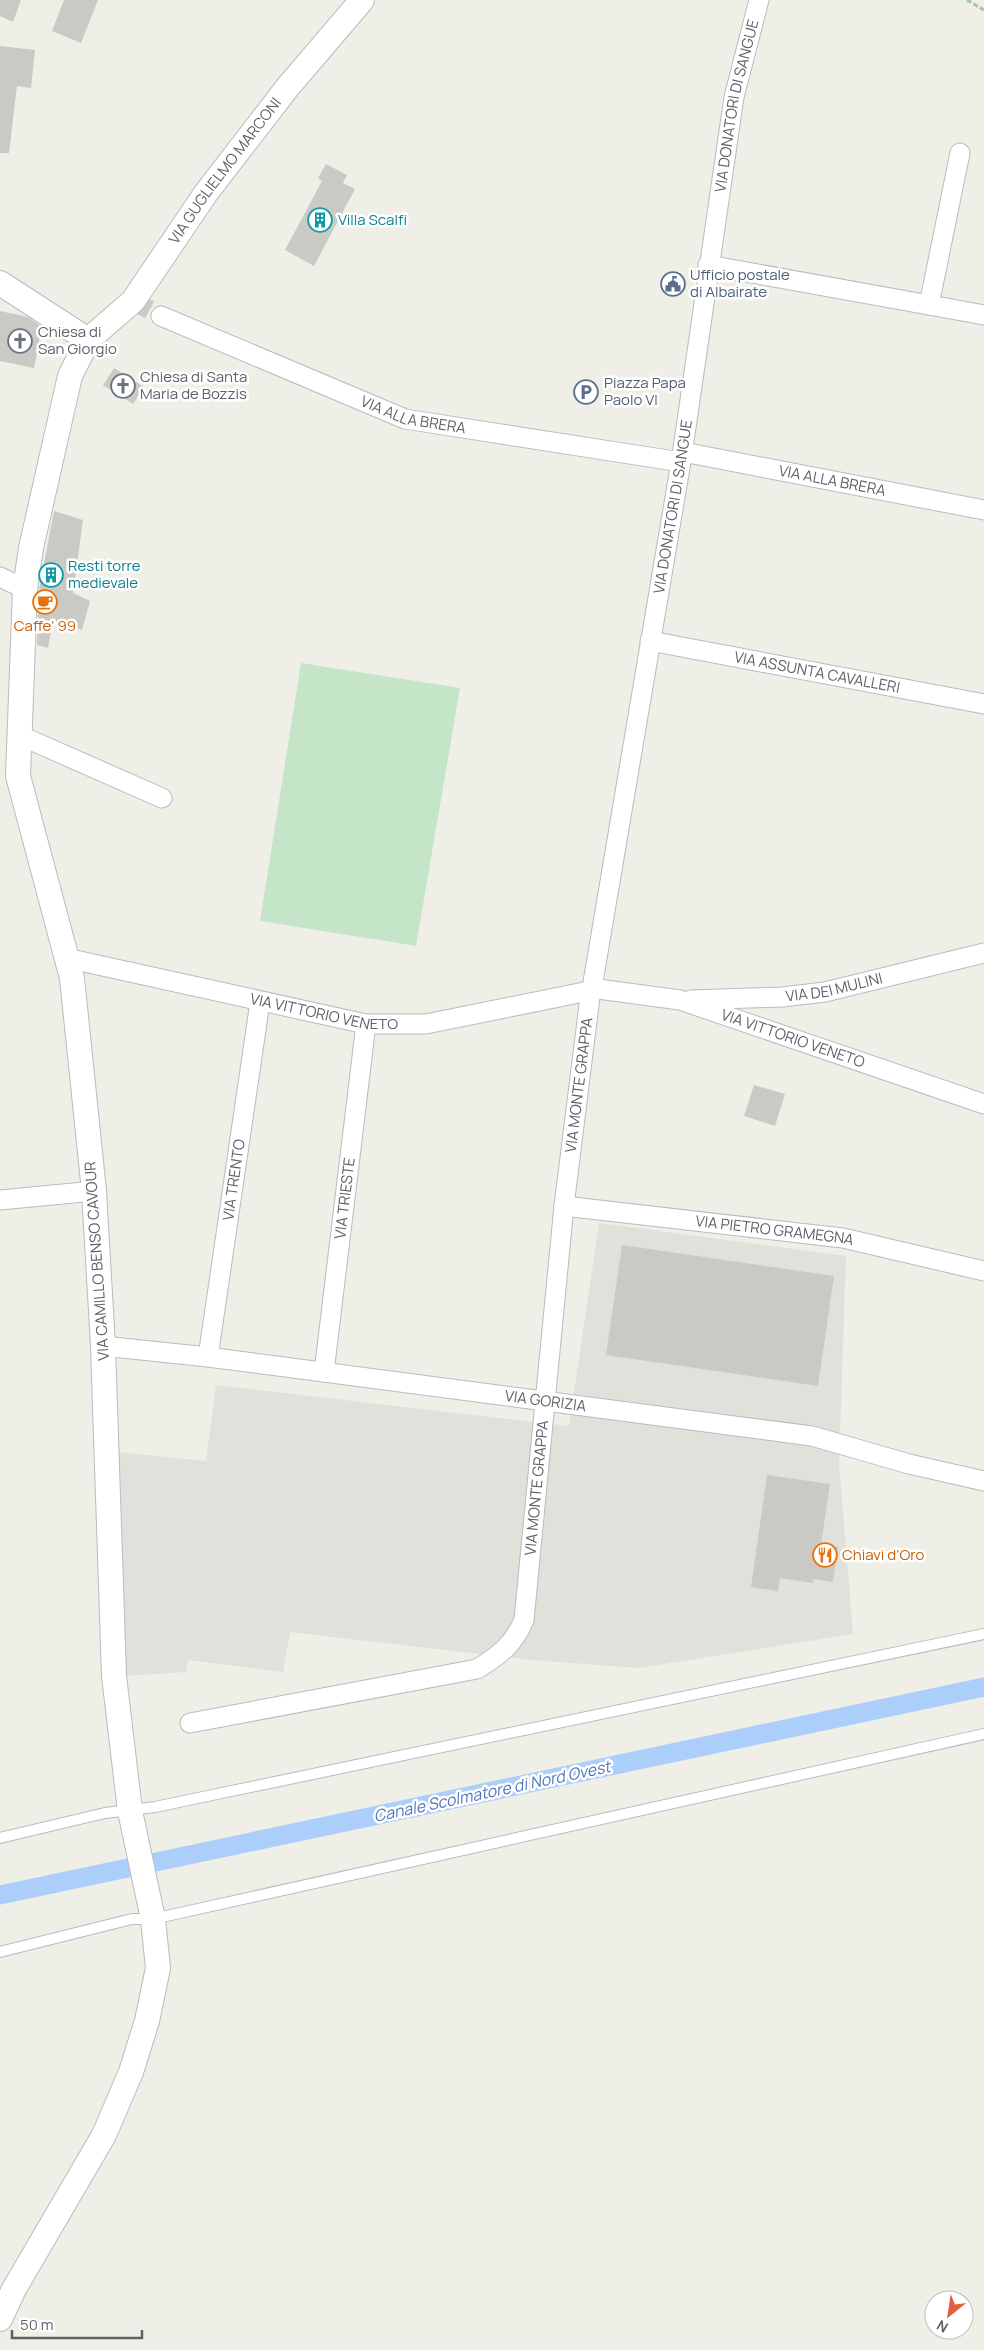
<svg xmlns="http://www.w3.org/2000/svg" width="984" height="2350" viewBox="0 0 984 2350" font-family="Manrope,sans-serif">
<rect width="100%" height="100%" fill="#efefe7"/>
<!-- industrial -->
<polygon fill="#e1e0db" points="599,1223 846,1256 839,1463 853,1634 639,1668 531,1660 290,1632 283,1672 188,1660 186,1672 124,1676 118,1452 206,1461 216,1385 569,1426"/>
<!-- green -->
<polygon fill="#c5e5c9" points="301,663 460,688 416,946 260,921"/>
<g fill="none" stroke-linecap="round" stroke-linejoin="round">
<!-- canal -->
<polyline stroke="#accefa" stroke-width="19" points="0,1895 984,1687"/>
</g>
<!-- building -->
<g fill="#cbc9c4">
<polygon points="0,0 21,0 13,22 0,16"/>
<polygon points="64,0 98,0 81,43 52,31"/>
<polygon points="0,46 35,50 31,88 17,86 9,153 0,153"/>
<polygon points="326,164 347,175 343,183 355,189 314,266 285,250 322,181 318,178"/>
<polygon points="0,311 28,317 42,327 34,368 0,361"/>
<polygon points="114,368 144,387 133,404 103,385"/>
<polygon points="54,511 83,520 73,593 90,601 82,630 53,621 48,648 37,645 39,590"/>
<polygon points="754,1085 785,1094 775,1126 744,1116"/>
<polygon points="622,1245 834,1276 818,1386 606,1355"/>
<polygon points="767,1475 830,1484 821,1545 838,1547 833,1582 813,1579 813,1583 780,1578 778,1591 751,1587"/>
</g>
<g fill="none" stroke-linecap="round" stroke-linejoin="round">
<!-- minor-tunnel -->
<polyline stroke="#cbccc7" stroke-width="19" stroke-dasharray="19 9" stroke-linecap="butt" points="133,301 161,316"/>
<!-- service casing -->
<g stroke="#b9bbbf" stroke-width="12">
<g id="service">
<polyline points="0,1838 105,1813 155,1807 984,1634"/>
<polyline points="0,1952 132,1919 153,1919 984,1734"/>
</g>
</g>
<!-- minor casing -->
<g stroke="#b9bbbf" stroke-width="21">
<g id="minor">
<polyline points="708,265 984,315"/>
<polyline points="929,305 960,153"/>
<path id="s1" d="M161 316 405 419 681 462"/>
<path id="s2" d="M683 452 984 510"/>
<polyline points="0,577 25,589"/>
<path id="s3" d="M650 641 984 704"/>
<polyline points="19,735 162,798"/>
<path id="s4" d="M66 958 366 1024H426L584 992"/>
<path id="s5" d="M593 982 681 462 734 97 759 0"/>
<path id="s6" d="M598 989 680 1000 984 1104"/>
<path id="s7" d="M691 1000 782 997 825 992 984 953"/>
<polyline points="0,1200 94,1191"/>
<path id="s8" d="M564 1206 843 1238 984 1271"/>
<path id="s9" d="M103 1346 208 1357 812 1436 909 1464 984 1481"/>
<path id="s10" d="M208 1357 260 1002"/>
<path id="s11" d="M324 1372 366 1024"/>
<path id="s12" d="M190 1723 477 1669C499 1656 514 1644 524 1620L564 1206 590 997"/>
</g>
</g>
<!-- tertiary casing -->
<g stroke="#b9bbbf" stroke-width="26">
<g id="tertiary">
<polyline points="0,283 88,340"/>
<path id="s13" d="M0 2319 14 2289 104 2135 131 2072 147 2021 158 1968 153 1919 130 1811 114 1676 103 1346 94 1191 72 978 18 776 25 589 31 548 70 376 88 340 133 301 206 193 287 88 362 0"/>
</g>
</g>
<!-- path -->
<polyline stroke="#9ec6af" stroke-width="3" stroke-dasharray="5 2.5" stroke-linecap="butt" points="967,0 984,10"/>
<!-- service -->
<use href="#service" stroke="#fff" stroke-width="10"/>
<!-- minor -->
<use href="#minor" stroke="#fff" stroke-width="19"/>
<!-- tertiary -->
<use href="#tertiary" stroke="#fff" stroke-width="24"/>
</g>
<!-- icons -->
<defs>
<g id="building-ring" transform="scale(1.25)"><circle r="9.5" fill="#fff" stroke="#0f9aa8" stroke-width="1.5"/><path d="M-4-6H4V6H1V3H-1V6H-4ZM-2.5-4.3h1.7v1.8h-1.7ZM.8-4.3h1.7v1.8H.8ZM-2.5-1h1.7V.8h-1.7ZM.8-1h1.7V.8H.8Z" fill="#0f9aa8"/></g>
<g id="civic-ring" transform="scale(1.25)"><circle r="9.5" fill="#fff" stroke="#5c6f8a" stroke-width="1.5"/><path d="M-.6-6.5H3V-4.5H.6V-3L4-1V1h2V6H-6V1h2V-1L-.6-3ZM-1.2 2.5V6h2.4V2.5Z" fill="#5c6f8a"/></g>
<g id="church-ring" transform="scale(1.25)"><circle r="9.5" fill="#fff" stroke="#6b7280" stroke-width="1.5"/><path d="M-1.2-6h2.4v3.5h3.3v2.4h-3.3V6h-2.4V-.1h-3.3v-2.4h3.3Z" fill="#6b7280"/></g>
<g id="parking-ring" transform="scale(1.25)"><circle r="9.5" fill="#fff" stroke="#5c6f8a" stroke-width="1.5"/><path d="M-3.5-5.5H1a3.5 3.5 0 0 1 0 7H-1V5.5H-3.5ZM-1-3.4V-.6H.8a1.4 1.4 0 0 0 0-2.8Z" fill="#5c6f8a"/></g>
<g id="cafe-ring" transform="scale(1.25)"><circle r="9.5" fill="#fff" stroke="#e8710a" stroke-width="1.5"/><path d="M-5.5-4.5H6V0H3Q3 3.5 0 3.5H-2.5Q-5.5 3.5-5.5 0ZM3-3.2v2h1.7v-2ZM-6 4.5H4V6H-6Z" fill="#e8710a"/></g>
<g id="restaurant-ring" transform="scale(1.25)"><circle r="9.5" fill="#fff" stroke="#e8710a" stroke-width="1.5"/><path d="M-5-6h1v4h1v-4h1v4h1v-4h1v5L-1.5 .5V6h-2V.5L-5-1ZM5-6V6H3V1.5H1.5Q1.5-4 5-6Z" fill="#e8710a"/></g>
</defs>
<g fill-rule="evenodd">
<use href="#building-ring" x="320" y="220"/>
<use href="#civic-ring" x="673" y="284"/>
<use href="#church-ring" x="20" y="341"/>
<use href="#church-ring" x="123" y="386"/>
<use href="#parking-ring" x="586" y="392"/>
<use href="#building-ring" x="51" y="575"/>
<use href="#cafe-ring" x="45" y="602"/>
<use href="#restaurant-ring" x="825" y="1555"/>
</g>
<g text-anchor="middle" stroke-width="5" stroke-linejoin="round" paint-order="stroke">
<!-- street labels -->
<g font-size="15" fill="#5e6166" stroke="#fff">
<text dy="5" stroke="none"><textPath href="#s5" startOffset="888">VIA DONATORI DI SANGUE</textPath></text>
<text dy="5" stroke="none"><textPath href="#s13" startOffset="2256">VIA GUGLIELMO MARCONI</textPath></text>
<text dy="5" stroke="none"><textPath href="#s1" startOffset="272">VIA ALLA BRERA</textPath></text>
<text dy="5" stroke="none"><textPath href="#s2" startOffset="152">VIA ALLA BRERA</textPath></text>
<text dy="5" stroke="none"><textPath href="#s5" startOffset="482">VIA DONATORI DI SANGUE</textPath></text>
<text dy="5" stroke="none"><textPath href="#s3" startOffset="170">VIA ASSUNTA CAVALLERI</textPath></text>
<text dy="5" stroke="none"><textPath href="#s7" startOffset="144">VIA DEI MULINI</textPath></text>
<text dy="5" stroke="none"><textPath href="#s4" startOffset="264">VIA VITTORIO VENETO</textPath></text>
<text dy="5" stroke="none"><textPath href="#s6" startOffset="202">VIA VITTORIO VENETO</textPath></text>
<text dy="5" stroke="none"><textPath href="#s12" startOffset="899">VIA MONTE GRAPPA</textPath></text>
<text dy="5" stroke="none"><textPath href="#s10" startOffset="179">VIA TRENTO</textPath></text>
<text dy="5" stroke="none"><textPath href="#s11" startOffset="175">VIA TRIESTE</textPath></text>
<text dy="5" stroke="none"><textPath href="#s8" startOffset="212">VIA PIETRO GRAMEGNA</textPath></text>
<text transform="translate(97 1261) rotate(-94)" y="5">VIA CAMILLO BENSO CAVOUR</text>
<text dy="5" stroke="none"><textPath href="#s9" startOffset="446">VIA GORIZIA</textPath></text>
<text dy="5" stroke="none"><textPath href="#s12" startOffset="494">VIA MONTE GRAPPA</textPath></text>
</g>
<!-- culture labels -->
<g font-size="15" fill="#0d838f" stroke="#fff" text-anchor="start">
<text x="338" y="225">Villa Scalfi</text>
<text x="68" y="571">Resti torre<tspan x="68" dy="17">medievale</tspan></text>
</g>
<!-- service labels -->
<g font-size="15" fill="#4e5e75" stroke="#fff" text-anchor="start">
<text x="690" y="280">Ufficio postale<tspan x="690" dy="17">di Albairate</tspan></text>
<text x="604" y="388">Piazza Papa<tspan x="604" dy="17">Paolo VI</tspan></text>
</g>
<!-- worship labels -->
<g font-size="15" fill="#5b616d" stroke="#fff" text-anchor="start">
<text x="38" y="337">Chiesa di<tspan x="38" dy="17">San Giorgio</tspan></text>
<text x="140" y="382">Chiesa di Santa<tspan x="140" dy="17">Maria de Bozzis</tspan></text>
</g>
<!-- food labels -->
<g font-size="15" fill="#c56008" stroke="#fff">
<text x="45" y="631">Caffe' 99</text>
<text x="842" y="1560" text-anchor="start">Chiavi d'Oro</text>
</g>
<!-- water labels -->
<g font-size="16" font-style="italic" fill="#4e76be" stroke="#fff">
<text transform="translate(492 1791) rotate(-12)" y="6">Canale Scolmatore di Nord Ovest</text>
</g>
</g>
<!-- north arrow -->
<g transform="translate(949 2315) rotate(210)"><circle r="24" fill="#ffffff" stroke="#bfc0c2"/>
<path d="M0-4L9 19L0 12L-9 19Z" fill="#e05f3c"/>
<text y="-8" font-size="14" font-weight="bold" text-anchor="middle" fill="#5e6166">N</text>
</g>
<!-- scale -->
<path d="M12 2330v8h130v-8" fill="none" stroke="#5e6166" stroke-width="2.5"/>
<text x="20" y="2330" font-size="15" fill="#5e6166" stroke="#ffffff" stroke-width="4" paint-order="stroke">50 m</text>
</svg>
